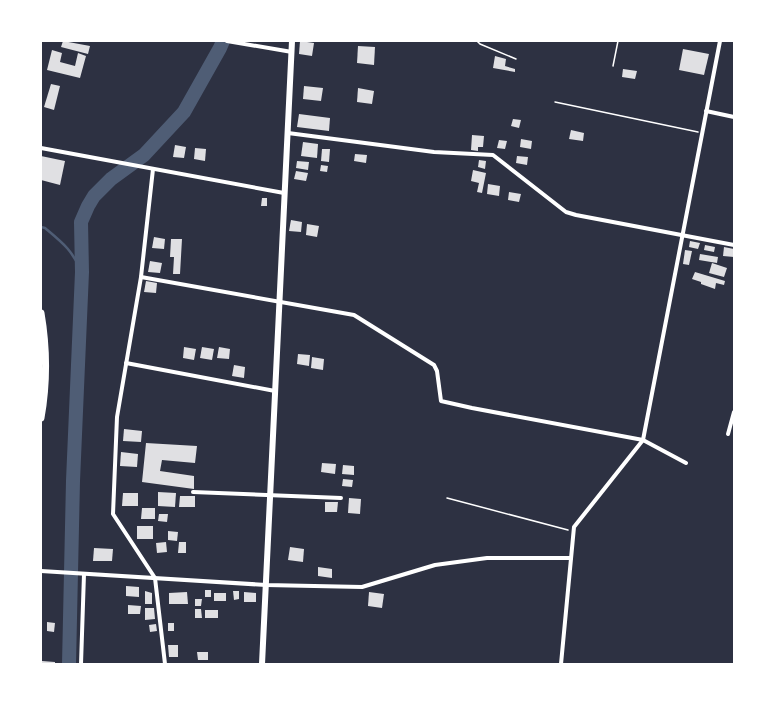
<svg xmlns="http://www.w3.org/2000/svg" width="775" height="705" viewBox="0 0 775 705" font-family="'Fira Sans Condensed',sans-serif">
<rect width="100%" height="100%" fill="#2d3142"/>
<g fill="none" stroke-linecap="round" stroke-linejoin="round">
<!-- stream -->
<path stroke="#4f5d75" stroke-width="2.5" d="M41 227 45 228C64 244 71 249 82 272"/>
<!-- river -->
<polyline stroke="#4f5d75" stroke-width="14" points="69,664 73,481 82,272 81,222 88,206 94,196 111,179 144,155 184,112 220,48 223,41"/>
</g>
<!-- building -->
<g fill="#e0e0e3">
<polygon points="63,41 90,46 88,54 61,47"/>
<polygon points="300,41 314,43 312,56 299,54"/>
<polygon points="358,46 375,47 374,65 357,63"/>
<polygon points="683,49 709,54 704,75 679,70"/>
<polygon points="52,50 62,53 60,62 75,66 78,53 86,56 80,78 47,70"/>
<polygon points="495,56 506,59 505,66 515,69 515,72 493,68"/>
<polygon points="623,69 637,71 635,79 622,77"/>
<polygon points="51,84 60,86 54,110 44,107"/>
<polygon points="304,86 323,88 321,101 303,99"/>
<polygon points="358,88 374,91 372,104 357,102"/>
<polygon points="299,114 330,118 329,131 297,127"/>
<polygon points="513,119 521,120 519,128 511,126"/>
<polygon points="571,130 584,133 583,141 569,139"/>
<polygon points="472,135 484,136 483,147 478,147 478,151 471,150"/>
<polygon points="521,139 532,141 531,149 520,147"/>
<polygon points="499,140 507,141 505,149 497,148"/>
<polygon points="303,142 318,144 317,158 301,156"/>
<polygon points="175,145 186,147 184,158 173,157"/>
<polygon points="195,148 206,149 205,161 194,159"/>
<polygon points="322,149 330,149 329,162 321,161"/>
<polygon points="355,154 367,155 366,163 354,161"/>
<polygon points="41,156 65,161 60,185 41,180"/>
<polygon points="517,156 528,157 527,165 516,163"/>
<polygon points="479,160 486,161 485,169 478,167"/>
<polygon points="297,161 309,162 308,170 296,168"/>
<polygon points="321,165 328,166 327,172 320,171"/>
<polygon points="473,170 486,173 482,193 477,192 479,183 471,181"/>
<polygon points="296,171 308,173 306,181 294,179"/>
<polygon points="488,184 500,186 499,196 487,194"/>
<polygon points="509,192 521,194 519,202 508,200"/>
<polygon points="262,198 267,198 267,206 261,206"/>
<polygon points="291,220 302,222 301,232 289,231"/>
<polygon points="307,224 319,226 317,237 306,235"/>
<polygon points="154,237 165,239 164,249 152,248"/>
<polygon points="171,239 182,239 180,274 173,274 174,257 170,257"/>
<polygon points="690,241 700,243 698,249 689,247"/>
<polygon points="705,245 715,247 714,252 704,250"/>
<polygon points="724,247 734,249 734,257 723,256"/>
<polygon points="685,250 692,251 689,265 683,264"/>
<polygon points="700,254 718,257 717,263 699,260"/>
<polygon points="150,261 162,263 160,273 148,272"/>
<polygon points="712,263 727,268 724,277 709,273"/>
<polygon points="695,272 725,281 724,285 716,283 715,289 701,284 701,282 692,279"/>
<polygon points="146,281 157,283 156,293 144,292"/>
<polygon points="184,347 196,349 194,360 183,358"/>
<polygon points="202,347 214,349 212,360 200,358"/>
<polygon points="219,347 230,349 229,359 217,358"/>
<polygon points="298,354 310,355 309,366 297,364"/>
<polygon points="312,357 324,359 323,370 311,368"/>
<polygon points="234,365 245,367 244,378 232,376"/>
<polygon points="124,429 142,431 141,442 123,441"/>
<polygon points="146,443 197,446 195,463 162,460 160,471 194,476 194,489 142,482"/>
<polygon points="121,452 138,454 137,467 120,466"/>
<polygon points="322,463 336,464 335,474 321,472"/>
<polygon points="343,465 354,466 354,475 342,474"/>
<polygon points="343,479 353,480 352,487 342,486"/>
<polygon points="158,492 176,493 175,507 158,506"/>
<polygon points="123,493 138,493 138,506 122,506"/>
<polygon points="180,496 195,496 195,507 179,507"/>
<polygon points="349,498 361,499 360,514 348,513"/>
<polygon points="325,502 338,502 337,512 325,512"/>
<polygon points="142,508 155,508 155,519 141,519"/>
<polygon points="159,514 168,514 167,522 158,521"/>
<rect x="137" y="526" width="16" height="13"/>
<polygon points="168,531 178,532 177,541 168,540"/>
<polygon points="166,542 167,552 157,553 156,543"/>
<polygon points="179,542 186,542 186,553 178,553"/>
<polygon points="290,547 304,549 303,562 288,560"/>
<polygon points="94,548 113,549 112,561 93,561"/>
<polygon points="318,567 332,569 332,578 318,576"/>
<polygon points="126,586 139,587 139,597 126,596"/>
<rect x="205" y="590" width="6" height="7"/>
<polygon points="145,591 152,593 152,604 145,604"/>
<polygon points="233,591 239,591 239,599 234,600"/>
<polygon points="187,592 188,604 169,604 169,593"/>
<polygon points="244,592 256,593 256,602 244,602"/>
<polygon points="369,592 384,594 382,608 368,606"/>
<rect x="214" y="593" width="12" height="8"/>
<polygon points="195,599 202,599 201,606 195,606"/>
<polygon points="128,605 141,606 140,614 128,614"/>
<polygon points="145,608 154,608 155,619 145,620"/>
<polygon points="195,609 201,609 202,618 195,618"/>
<rect x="205" y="610" width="13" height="8"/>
<polygon points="47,622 55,623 54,632 47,631"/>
<rect x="168" y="623" width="6" height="8"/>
<polygon points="156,624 157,631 150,632 149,625"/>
<polygon points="168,645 178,645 178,657 169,657"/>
<polygon points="197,652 208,652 208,660 198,660"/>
<polygon points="42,661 55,662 55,664 41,664"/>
</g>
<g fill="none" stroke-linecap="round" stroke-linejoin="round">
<!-- path -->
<g stroke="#fff" stroke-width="1.5">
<polyline points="477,41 480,44 516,59"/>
<polyline points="613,66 618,41"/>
<polyline points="555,102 698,132"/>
<polyline points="447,498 568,530"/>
</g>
<!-- minor -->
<g stroke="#fff" stroke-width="4">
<polyline points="227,41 292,52"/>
<polyline points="706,111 734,117"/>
<polyline points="288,133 434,152 493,155 566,212 576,215 734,245"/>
<polyline points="41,148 284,193"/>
<polyline points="153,169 141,277 117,417 113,514 155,578 165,664"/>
<polyline points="141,277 354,315 434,365 437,371 441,401 472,408 643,440 686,463"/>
<polyline points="126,363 275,391"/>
<polyline points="728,434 734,412"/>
<polyline points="193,492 341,498"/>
<polyline points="41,571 266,585 362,587 435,565 487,558 571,558"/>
<polyline points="81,664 84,574"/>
<polyline points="561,664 574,527 643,440 720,41"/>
</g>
<!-- tertiary -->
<polyline stroke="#fff" stroke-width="6" points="262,664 292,41"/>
<!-- secondary -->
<path stroke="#fff" stroke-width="7" d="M41 313C47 348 47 384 41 418"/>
</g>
<!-- border -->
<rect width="775" height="705" fill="none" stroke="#ffffff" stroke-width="84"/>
</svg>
